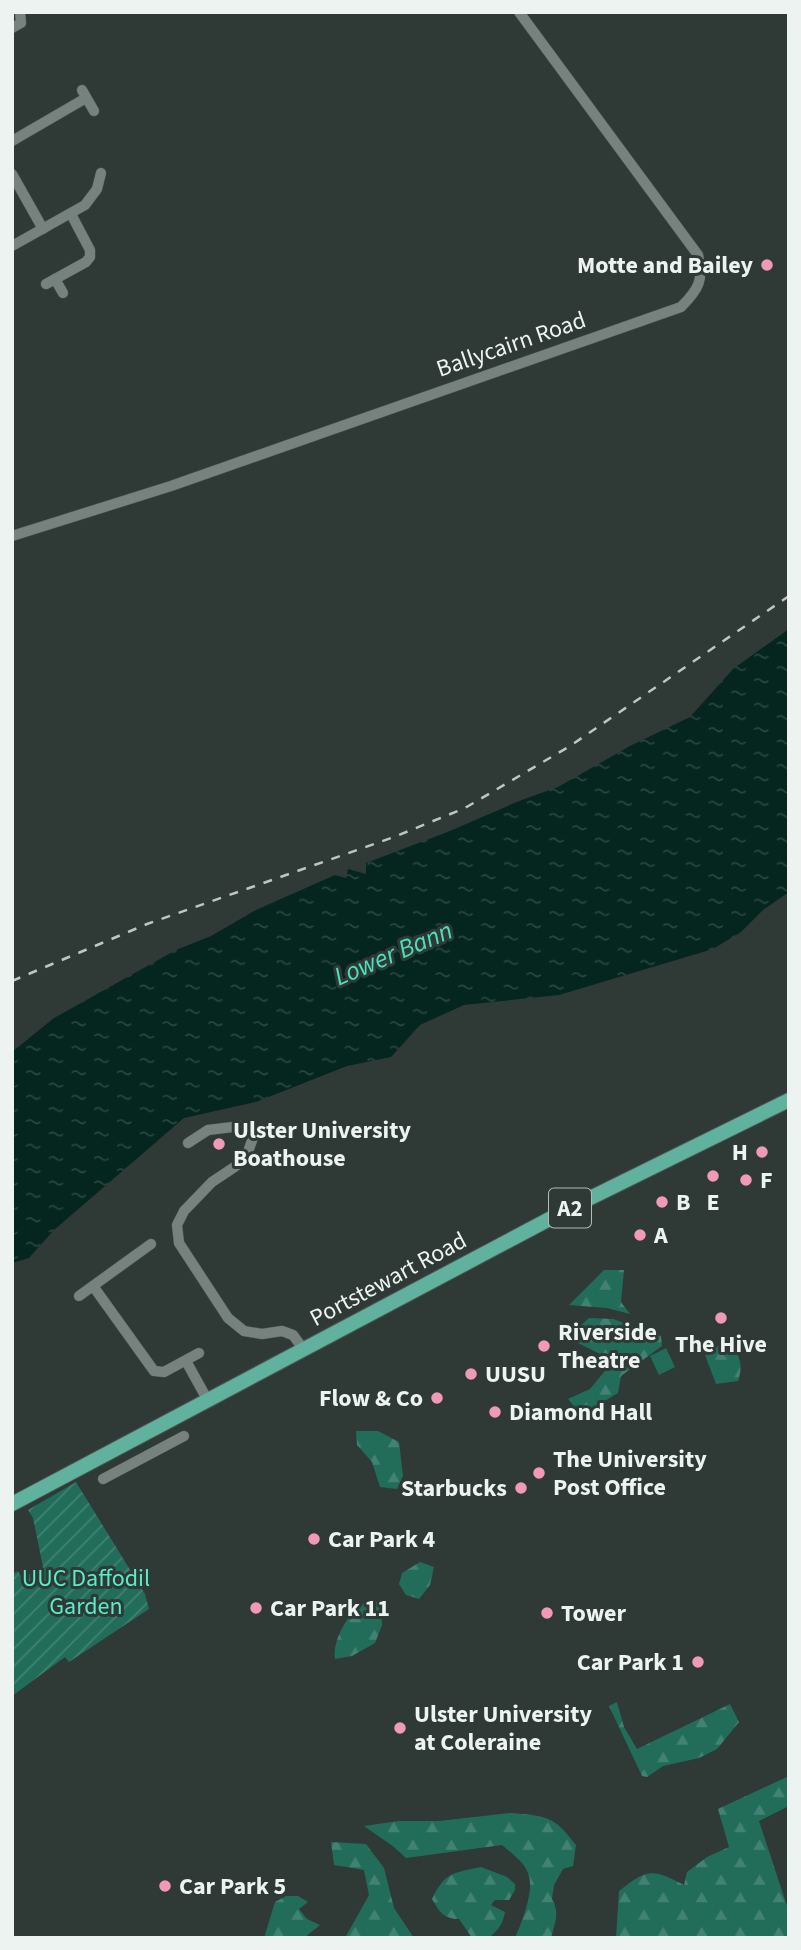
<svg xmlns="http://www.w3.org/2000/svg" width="801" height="1950" viewBox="0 0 801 1950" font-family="'Source Sans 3',sans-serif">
<defs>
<pattern id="forest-firs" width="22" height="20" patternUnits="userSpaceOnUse" patternTransform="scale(1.75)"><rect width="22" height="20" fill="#216d5a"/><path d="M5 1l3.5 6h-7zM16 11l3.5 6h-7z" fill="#418272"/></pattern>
<pattern id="garden-furrows" width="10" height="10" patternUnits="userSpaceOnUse" patternTransform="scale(1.75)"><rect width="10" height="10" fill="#216d5a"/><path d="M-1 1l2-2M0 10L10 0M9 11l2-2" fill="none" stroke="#418272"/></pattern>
<pattern id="water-ripples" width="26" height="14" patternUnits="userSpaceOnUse" patternTransform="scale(1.75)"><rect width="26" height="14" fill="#04261e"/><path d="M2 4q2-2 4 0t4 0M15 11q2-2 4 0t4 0" fill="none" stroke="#29463f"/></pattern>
</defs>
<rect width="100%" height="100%" fill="#2f3936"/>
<!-- grass -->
<polygon fill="#216d5a" points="666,1348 675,1367 659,1375 650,1356"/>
<!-- forest -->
<g fill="url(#forest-firs)">
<polygon points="604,1270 624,1270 621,1302 630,1314 607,1308 569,1305"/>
<polygon points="589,1318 613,1319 661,1336 662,1346 621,1376 618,1393 581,1415 568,1399 590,1389 609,1366 600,1354 574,1341 570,1335"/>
<path d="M726 1340C739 1352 744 1364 738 1381L716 1384 705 1355Z"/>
<polygon points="356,1431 378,1431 399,1442 403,1476 397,1489 380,1487 372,1462 357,1445"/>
<polygon points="420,1562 434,1567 430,1585 419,1599 406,1595 399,1584 402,1573"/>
<path d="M374 1599 381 1607 382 1625 375 1643 352 1656 335 1659C331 1639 353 1603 374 1599Z"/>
<polygon points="617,1702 624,1727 637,1749 730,1704 739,1722 717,1749 699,1758 663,1766 647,1777 642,1776 609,1706"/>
<path d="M789 1776V1806L759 1821 789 1912V1938H616L619 1891C648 1868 653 1869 684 1885L687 1872 707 1857 729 1847 718 1809Z"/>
<path d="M511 1813C547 1816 554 1816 576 1845L573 1866 563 1869 554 1885 552 1899C560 1912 555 1923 551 1938H515C522 1922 535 1890 528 1873 524 1862 511 1853 502 1845L406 1858 394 1847 364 1826 399 1821H439Z"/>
<polygon points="331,1842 366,1844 384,1868 394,1908 414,1938 345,1938 369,1895 364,1870 334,1865"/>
<path d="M481 1867 507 1877 515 1884V1890L509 1900H495L491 1905 505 1912C503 1924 498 1930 489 1938H472L459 1919C443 1919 439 1911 432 1899 445 1872 453 1873 481 1867Z"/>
<polygon points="286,1896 298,1896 308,1902 299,1909 307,1919 320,1925 304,1938 264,1938 275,1902"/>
</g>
<!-- garden -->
<polygon fill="url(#garden-furrows)" points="76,1482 145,1594 149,1609 69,1662 65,1657 12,1696 12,1574 18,1571 22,1578 43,1567 33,1518 28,1510"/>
<!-- water -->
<polygon fill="url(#water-ripples)" points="789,629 789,892 763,910 741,932 713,949 559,995 464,1005 420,1025 391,1057 347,1066 256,1102 184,1118 54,1230 29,1258 12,1263 12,1052 54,1018 176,950 211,936 256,910 335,875 346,878 348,869 366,874 366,863 450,831 519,801 558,787 630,746 690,717 733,669"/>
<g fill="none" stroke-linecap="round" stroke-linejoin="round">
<!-- street casing -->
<g stroke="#4e5855" stroke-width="11">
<g id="street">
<polyline points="12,28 21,23 20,12"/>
<polyline points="82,90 94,111"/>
<polyline points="12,141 86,98"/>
<polyline points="12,174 43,229"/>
<polyline points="12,246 85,205 97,189 101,173"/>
<polyline points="55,279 63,293"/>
<polyline points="46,284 86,262 90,257 90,250 71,214"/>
<path d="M12 536 171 486 681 307C699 289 704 280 698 255L519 12"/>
<polyline points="188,1143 208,1130 241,1126 254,1135 245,1160 212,1182 184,1211 177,1225 179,1243 228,1318 244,1331 262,1334 282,1331 293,1335 304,1350"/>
<polyline points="93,1286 154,1371 164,1372 199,1353"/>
<polyline points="79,1296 151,1244"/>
<polyline points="186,1361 207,1399"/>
<polyline points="103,1479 184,1436"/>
</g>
</g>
<!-- primary casing -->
<g stroke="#4e5855" stroke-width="16">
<polyline id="primary" points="12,1504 574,1206 789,1100"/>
</g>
<!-- street -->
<use href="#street" stroke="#76827e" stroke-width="10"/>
<!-- primary -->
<use href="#primary" stroke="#60b19d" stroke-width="14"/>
<!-- rail -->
<polyline stroke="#bec5c2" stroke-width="2.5" stroke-dasharray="9 9" stroke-linecap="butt" points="12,981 147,924 394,837 465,808 570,746 789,596"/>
</g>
<!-- markers -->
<g fill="#f09ab6" stroke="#2f3936" stroke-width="2.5">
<circle cx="767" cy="265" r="7"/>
<circle cx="219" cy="1144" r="7"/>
<circle cx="762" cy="1152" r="7"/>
<circle cx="713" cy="1176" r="7"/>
<circle cx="746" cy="1180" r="7"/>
<circle cx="662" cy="1202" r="7"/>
<circle cx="640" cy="1235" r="7"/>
<circle cx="721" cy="1318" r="7"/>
<circle cx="544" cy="1346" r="7"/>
<circle cx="471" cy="1374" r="7"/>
<circle cx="437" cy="1398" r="7"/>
<circle cx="495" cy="1412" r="7"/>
<circle cx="539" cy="1473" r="7"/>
<circle cx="521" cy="1488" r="7"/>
<circle cx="314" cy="1539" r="7"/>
<circle cx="256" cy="1608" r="7"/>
<circle cx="547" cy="1613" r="7"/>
<circle cx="698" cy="1662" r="7"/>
<circle cx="400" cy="1728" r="7"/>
<circle cx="165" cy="1886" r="7"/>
</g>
<g text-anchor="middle" stroke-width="6" stroke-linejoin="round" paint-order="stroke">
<!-- shield labels -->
<rect fill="#2f3936" stroke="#b3bbb8" stroke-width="2" x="549" y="1188.5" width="42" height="39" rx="5"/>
<g font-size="23" font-weight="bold" fill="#ecf3f0">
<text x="570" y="1216">A2</text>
</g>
<!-- poi labels -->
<g font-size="24" font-weight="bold" fill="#ecf3f0" stroke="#2f3936" text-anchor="start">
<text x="753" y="273" text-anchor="end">Motte and Bailey</text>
<text x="233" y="1138">Ulster University<tspan x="233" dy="28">Boathouse</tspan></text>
<text x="748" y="1160" text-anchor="end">H</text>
<text x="760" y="1188">F</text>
<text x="676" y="1210">B</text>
<text x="713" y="1210" text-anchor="middle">E</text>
<text x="654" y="1243">A</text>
<text x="558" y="1340">Riverside<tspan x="558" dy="28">Theatre</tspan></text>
<text x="721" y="1352" text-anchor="middle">The Hive</text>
<text x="485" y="1382">UUSU</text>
<text x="423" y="1406" text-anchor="end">Flow &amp; Co</text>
<text x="509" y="1420">Diamond Hall</text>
<text x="553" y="1467">The University<tspan x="553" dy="28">Post Office</tspan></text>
<text x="507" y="1496" text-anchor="end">Starbucks</text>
<text x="328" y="1547">Car Park 4</text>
<text x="270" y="1616">Car Park 11</text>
<text x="561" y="1621">Tower</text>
<text x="684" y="1670" text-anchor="end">Car Park 1</text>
<text x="414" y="1722">Ulster University<tspan x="414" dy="28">at Coleraine</tspan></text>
<text x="179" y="1894">Car Park 5</text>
</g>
<!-- street labels -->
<g font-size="24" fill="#ecf3f0" stroke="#2f3936">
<text transform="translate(511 344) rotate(-19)" y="8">Ballycairn Road</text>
<text transform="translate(388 1279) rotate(-28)" y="8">Portstewart Road</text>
</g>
<!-- park labels -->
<g font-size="24" fill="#59ecc8" stroke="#2f3936">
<text x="86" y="1586">UUC Daffodil<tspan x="86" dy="28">Garden</tspan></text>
</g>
<!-- water labels -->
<g font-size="26" font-style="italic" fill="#4be1bd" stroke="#2f3936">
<text transform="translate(393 953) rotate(-23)" y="9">Lower Bann</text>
</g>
</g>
<!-- border -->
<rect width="801" height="1950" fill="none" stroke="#ecf3f0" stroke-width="28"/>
</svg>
